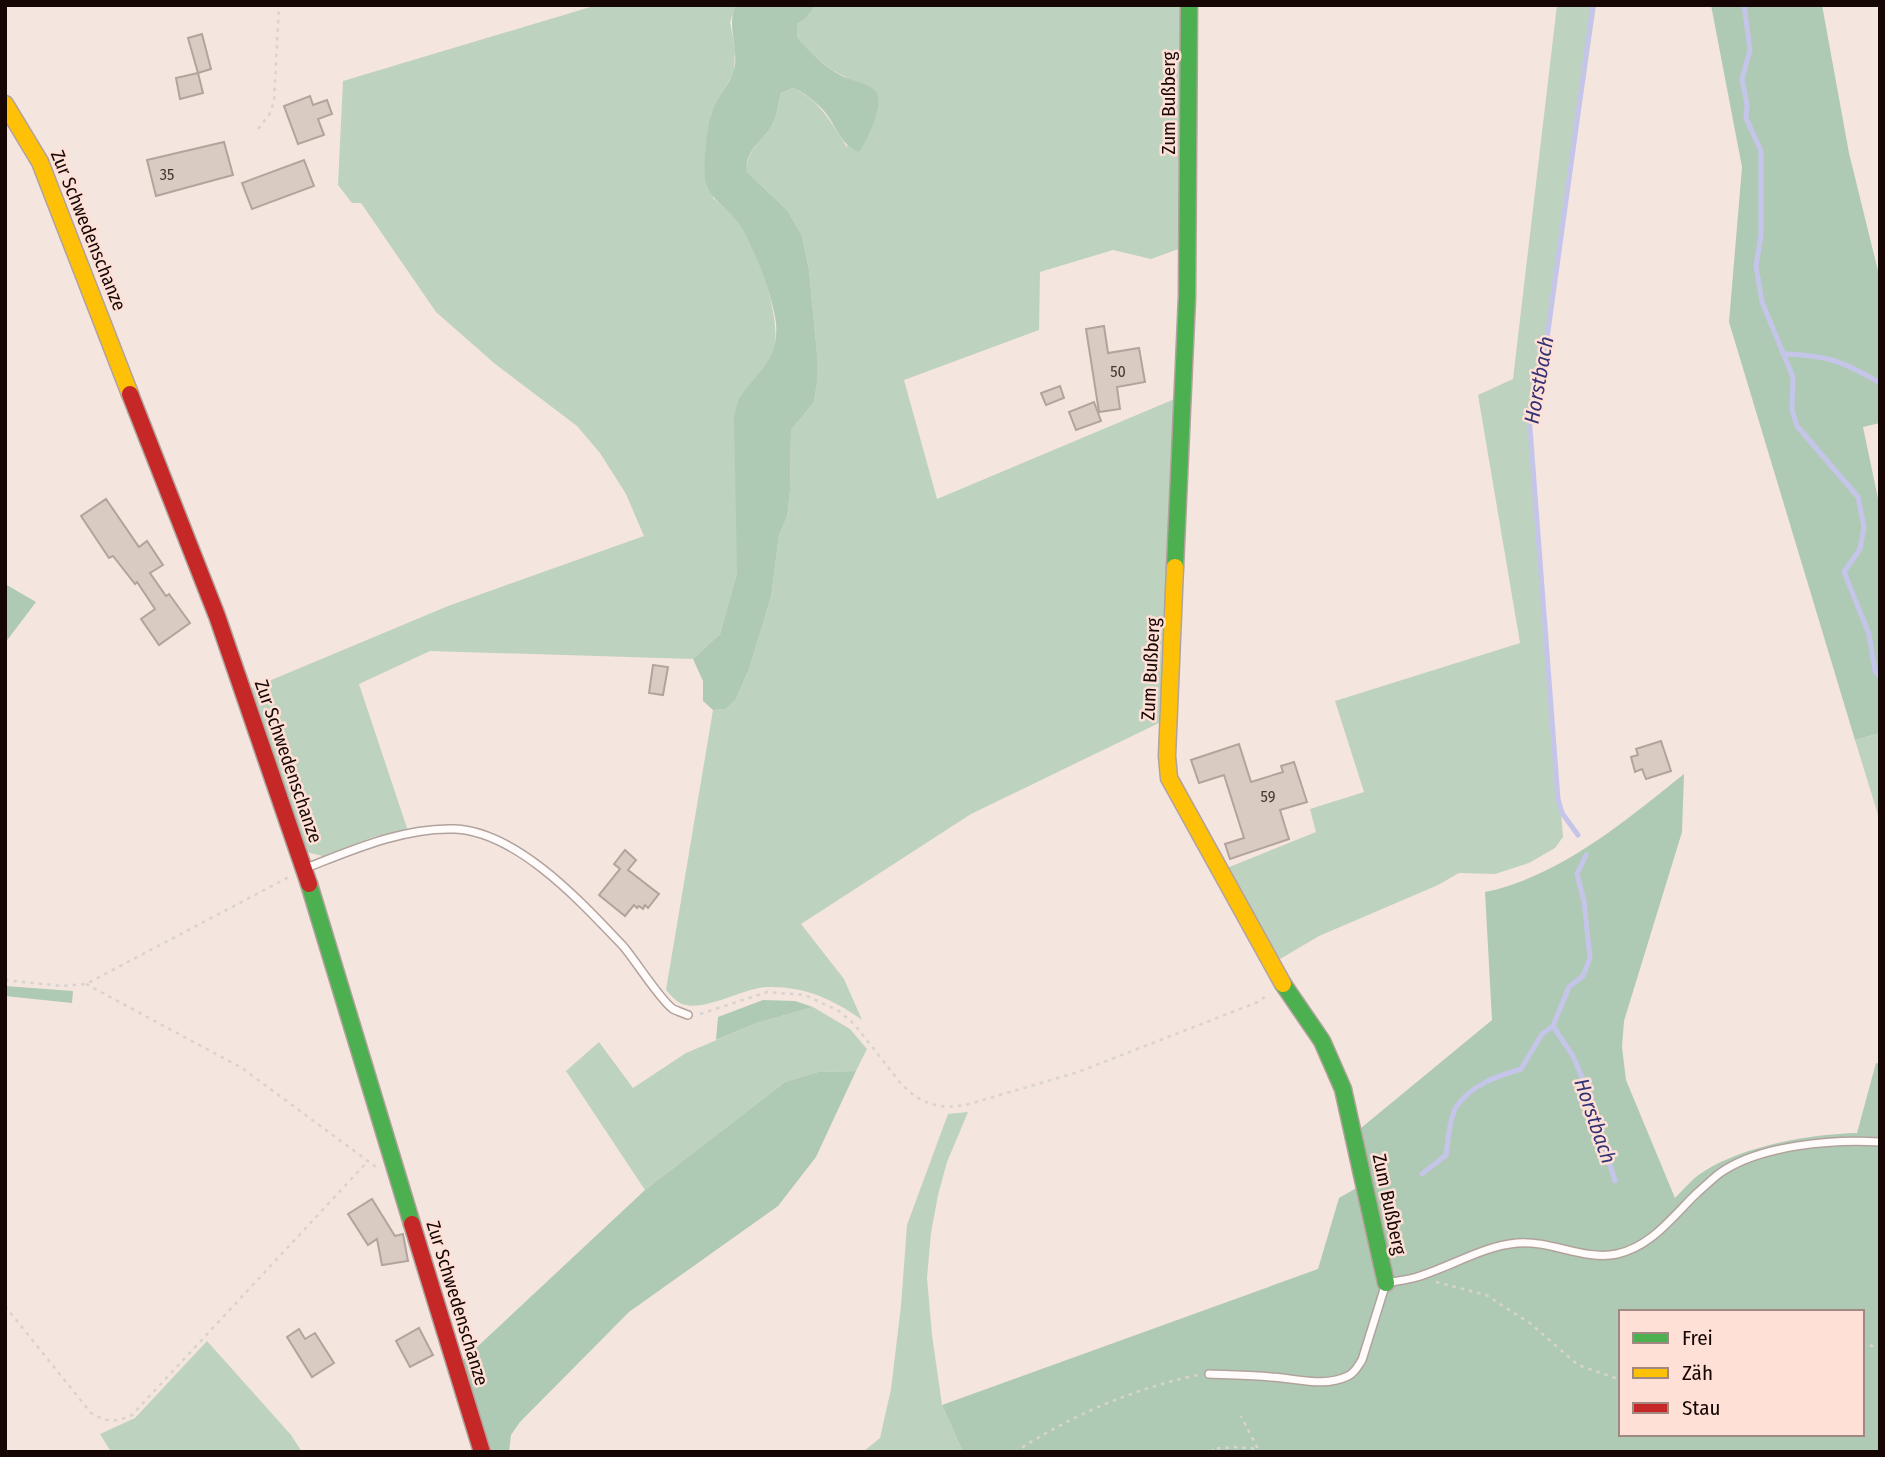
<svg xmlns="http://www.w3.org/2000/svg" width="1885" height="1457" viewBox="0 0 1885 1457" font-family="'Fira Sans Condensed',sans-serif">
<rect width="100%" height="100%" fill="#f5e5df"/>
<!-- green -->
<g fill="#bed2c0">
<path d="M597 5H736L730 22 735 49 734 72 711 114 713 198C721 205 731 213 737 221 757 248 782 317 774 350 769 368 751 385 739 399L737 573 720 634 693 659 430 651 359 684 408 831 376 836 323 856 306 852 252 688 448 606 644 536 626 494 600 453 577 426 494 363 436 312 361 203H352L338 185 343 81Z"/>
<path d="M816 5H1183L1181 248 1151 259 1113 250 1040 272 1039 330 904 380 937 499 1177 398 1161 722 971 814 801 924 844 979 862 1020C833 999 804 986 767 987 743 988 705 1012 682 1004 675 1001 671 995 666 990L713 710 726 709 736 699 749 669 771 597 779 535 787 517 790 491 791 430 814 402 817 382V354L809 270 802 236 787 210 747 172C745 151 762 142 771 127 777 118 778 103 781 93L793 88C820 100 832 124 847 147L870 88C835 73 822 67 797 37V24L805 19Z"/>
<polygon points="1557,5 1596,5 1540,392 1529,412 1563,837 1555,848 1529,863 1495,874 1459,873 1438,885 1319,936 1280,959 1227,868 1316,832 1310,809 1364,792 1335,701 1520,643 1478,395 1513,379"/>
<polygon points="1880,733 1880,821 1855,740"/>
<polygon points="813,1007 850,1029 867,1049 856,1071 818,1072 785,1082 645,1190 566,1071 599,1042 633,1088 686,1053 757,1023"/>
<polygon points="968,1112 947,1162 938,1195 931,1233 927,1278 932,1335 942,1405 963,1452 863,1452 880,1438 891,1389 901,1306 907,1225 948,1114"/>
<polygon points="207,1341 291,1435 302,1452 111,1452 100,1434 135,1418"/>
</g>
<!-- forest -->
<g fill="#afcab4" fill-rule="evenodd">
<path d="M736 5H816L805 19 797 24V37C811 53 823 66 842 76 852 81 869 83 876 92 885 103 867 141 859 152 840 145 837 126 824 111 815 101 805 93 793 88L781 93C778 103 777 118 771 127 762 142 744 151 747 172L787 210 802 236 809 270 817 354V382L814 402 791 430 790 491 787 517 779 535 771 597 749 669 736 699 726 709 713 710 703 701V681L693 659 720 634 737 573 734 417C736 410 737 402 740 397 759 370 779 360 776 323 773 297 752 240 736 220 726 207 711 200 706 183 702 172 707 127 711 115 715 100 728 87 733 73 741 50 725 27 736 5Z"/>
<polygon points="1711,5 1822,5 1849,153 1880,279 1880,423 1863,427 1880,508 1880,733 1855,740 1729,322 1742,167"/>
<polygon points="5,584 36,602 5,643"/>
<path d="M1684 774 1682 832 1624 1021 1622 1047 1626 1080 1675 1198C1684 1189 1693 1178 1703 1172 1743 1146 1810 1134 1857 1133L1876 1063 1880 1064V1452H963L942 1405 1318 1269 1339 1198 1372 1179 1361 1128 1492 1020 1485 892C1561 876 1625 821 1684 774ZM1621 1312H1862V1434H1621Z"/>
<polygon points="5,986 73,991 72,1003 5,996"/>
<polygon points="763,1000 795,1001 813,1007 757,1023 716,1040 718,1017"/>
<polygon points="856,1071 816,1157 778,1206 629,1312 520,1422 511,1435 509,1452 474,1452 462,1361 645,1190 785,1082 818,1072"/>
</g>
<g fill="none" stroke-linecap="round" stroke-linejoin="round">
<!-- stream -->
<g stroke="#c5c5ea" stroke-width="5">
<polyline points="1744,5 1750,50 1742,79 1747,105 1746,118 1761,151 1761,235 1756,266 1762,302 1793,377 1792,410 1797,426 1858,497 1864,527 1860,549 1844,572 1869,634 1875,671 1880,677"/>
<path d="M1785 354C1826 355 1845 362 1880 383"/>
<polyline points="1578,835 1562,813 1558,799 1529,415 1541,382 1593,5"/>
<polyline points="1553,1026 1573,1056 1585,1084 1615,1181"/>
<path d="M1422 1174 1446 1155C1448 1142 1449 1119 1456 1107 1471 1085 1497 1076 1521 1069L1542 1034 1553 1026 1569 987 1583 976 1590 958 1584 901 1577 874 1586 855"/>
</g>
</g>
<!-- building -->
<g fill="#d9cac2" stroke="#b2a49c" stroke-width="2">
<polygon points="202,34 211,69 198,73 188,38"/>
<polygon points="198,73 203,93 180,99 176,78"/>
<polygon points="310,96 313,105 327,100 332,114 318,119 324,135 298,144 284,106"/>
<polygon points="224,142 233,175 156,196 147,160"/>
<polygon points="304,160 314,186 252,209 242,183"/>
<polygon points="1104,326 1108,353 1139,348 1145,382 1117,387 1120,409 1099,412 1086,329"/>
<polygon points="1060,386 1064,398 1046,405 1041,393"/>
<polygon points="1094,402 1101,421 1076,430 1069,412"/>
<polygon points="106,499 139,547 147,541 163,565 150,573 166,596 169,594 190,623 159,645 141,619 155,609 137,582 135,584 113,556 109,558 81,516"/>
<polygon points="653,665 668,667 663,695 649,693"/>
<polygon points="1661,741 1671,771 1646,779 1642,769 1635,772 1631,757 1638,755 1636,749"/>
<polygon points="1239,744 1251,782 1283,772 1281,766 1294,762 1307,802 1280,810 1289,839 1230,859 1225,844 1244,838 1224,775 1199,783 1191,760"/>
<polygon points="625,850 636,860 628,870 659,894 648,908 645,905 643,909 639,906 637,908 634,905 625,916 599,895 620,869 614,864"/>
<polygon points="372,1199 395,1236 403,1234 408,1261 382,1265 377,1239 368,1245 348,1214"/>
<polygon points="419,1328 433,1355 410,1367 396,1341"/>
<polygon points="299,1329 305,1339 315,1333 334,1363 312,1377 287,1337"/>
</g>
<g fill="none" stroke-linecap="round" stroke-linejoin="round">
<!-- lane casing -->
<g stroke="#b2a29d" stroke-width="10">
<g id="lane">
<path d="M306 868C352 850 404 827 455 829 518 832 582 903 623 946 636 961 660 1000 673 1009 677 1011 683 1013 688 1015"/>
<path d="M1209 1374C1230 1375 1250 1375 1271 1377 1296 1378 1323 1388 1348 1376 1355 1373 1358 1366 1362 1360L1386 1283C1396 1281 1407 1280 1417 1277 1450 1267 1483 1246 1517 1243 1551 1240 1584 1261 1617 1254 1652 1246 1672 1217 1696 1194 1704 1187 1712 1179 1720 1173 1760 1145 1833 1139 1880 1142"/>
</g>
</g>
<!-- fast casing -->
<g stroke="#b2a29d" stroke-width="19">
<g id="fast">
<polyline points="1175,567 1187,297 1189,5"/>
<polyline points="309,884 412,1224"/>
<polyline points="1283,984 1322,1041 1343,1089 1386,1283"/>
</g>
</g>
<!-- slow casing -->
<g stroke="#b2a29d" stroke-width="19">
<g id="slow">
<polyline points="5,104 40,162 130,394"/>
<polyline points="1175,567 1167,756 1169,778 1283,984"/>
</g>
</g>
<!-- jam casing -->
<g stroke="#b2a29d" stroke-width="19">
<g id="jam">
<polyline points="130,394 217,616 309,884"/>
<polyline points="412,1224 482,1452"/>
</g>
</g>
<!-- path -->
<g stroke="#d8d3d1" stroke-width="2.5" stroke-dasharray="3.5 5" stroke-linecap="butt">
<polyline points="258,129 269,115 274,102 279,5"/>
<polyline points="5,980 62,986 86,984 289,877"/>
<polyline points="86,984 242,1068 376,1167"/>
<polyline points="700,1014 767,992 805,995 839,1011 855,1025 902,1085 916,1097 930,1104 947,1107 966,1105 1078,1072 1258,1002 1269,994"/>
<polyline points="1436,1282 1486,1295 1531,1324 1578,1365 1621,1380"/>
<path d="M5 1306 91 1413C107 1422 115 1423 132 1415L368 1161"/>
<polyline points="1862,1342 1880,1349"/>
<path d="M1015 1452C1072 1415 1132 1389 1198 1375"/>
<polyline points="1214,1452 1212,1449 1235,1447 1258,1449 1241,1416"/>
</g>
<!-- lane -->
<use href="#lane" stroke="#fefbfa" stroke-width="7"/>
<!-- fast -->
<use href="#fast" stroke="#4caf50" stroke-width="16"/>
<!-- slow -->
<use href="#slow" stroke="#ffc107" stroke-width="16"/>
<!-- jam -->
<use href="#jam" stroke="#c62828" stroke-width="16"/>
</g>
<g text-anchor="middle" stroke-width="5" stroke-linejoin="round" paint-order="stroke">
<!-- number labels -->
<g font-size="16" fill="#473834">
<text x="167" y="180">35</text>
<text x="1118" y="377">50</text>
<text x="1268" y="802">59</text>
</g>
<!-- street labels -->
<g font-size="19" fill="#160704" stroke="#fee0d6">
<text transform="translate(1168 103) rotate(-90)" y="7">Zum Bußberg</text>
<text transform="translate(89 230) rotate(68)" y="7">Zur Schwedenschanze</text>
<text transform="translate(1150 669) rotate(-87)" y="7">Zum Bußberg</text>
<text transform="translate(289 761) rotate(71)" y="7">Zur Schwedenschanze</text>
<text transform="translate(1390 1204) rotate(78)" y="7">Zum Bußberg</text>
<text transform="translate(458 1303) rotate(73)" y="7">Zur Schwedenschanze</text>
</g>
<!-- water labels -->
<g font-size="21" font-style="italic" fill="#323274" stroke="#fee0d6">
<text transform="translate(1539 380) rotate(-80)" y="7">Horstbach</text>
<text transform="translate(1595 1121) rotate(71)" y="7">Horstbach</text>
</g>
</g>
<!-- border -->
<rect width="1885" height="1457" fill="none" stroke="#160704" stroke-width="14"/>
<!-- legend -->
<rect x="1619" y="1310" width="245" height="126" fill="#fee0d6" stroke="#a18982" stroke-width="2"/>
<rect x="1633" y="1333" width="35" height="10" fill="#4caf50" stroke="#a18982" stroke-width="2"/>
<text x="1682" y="1345" font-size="21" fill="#160704">Frei</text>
<rect x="1633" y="1368" width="35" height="10" fill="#ffc107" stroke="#a18982" stroke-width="2"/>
<text x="1682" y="1380" font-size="21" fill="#160704">Zäh</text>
<rect x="1633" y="1403" width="35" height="10" fill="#c62828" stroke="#a18982" stroke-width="2"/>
<text x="1682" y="1415" font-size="21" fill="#160704">Stau</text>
</svg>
